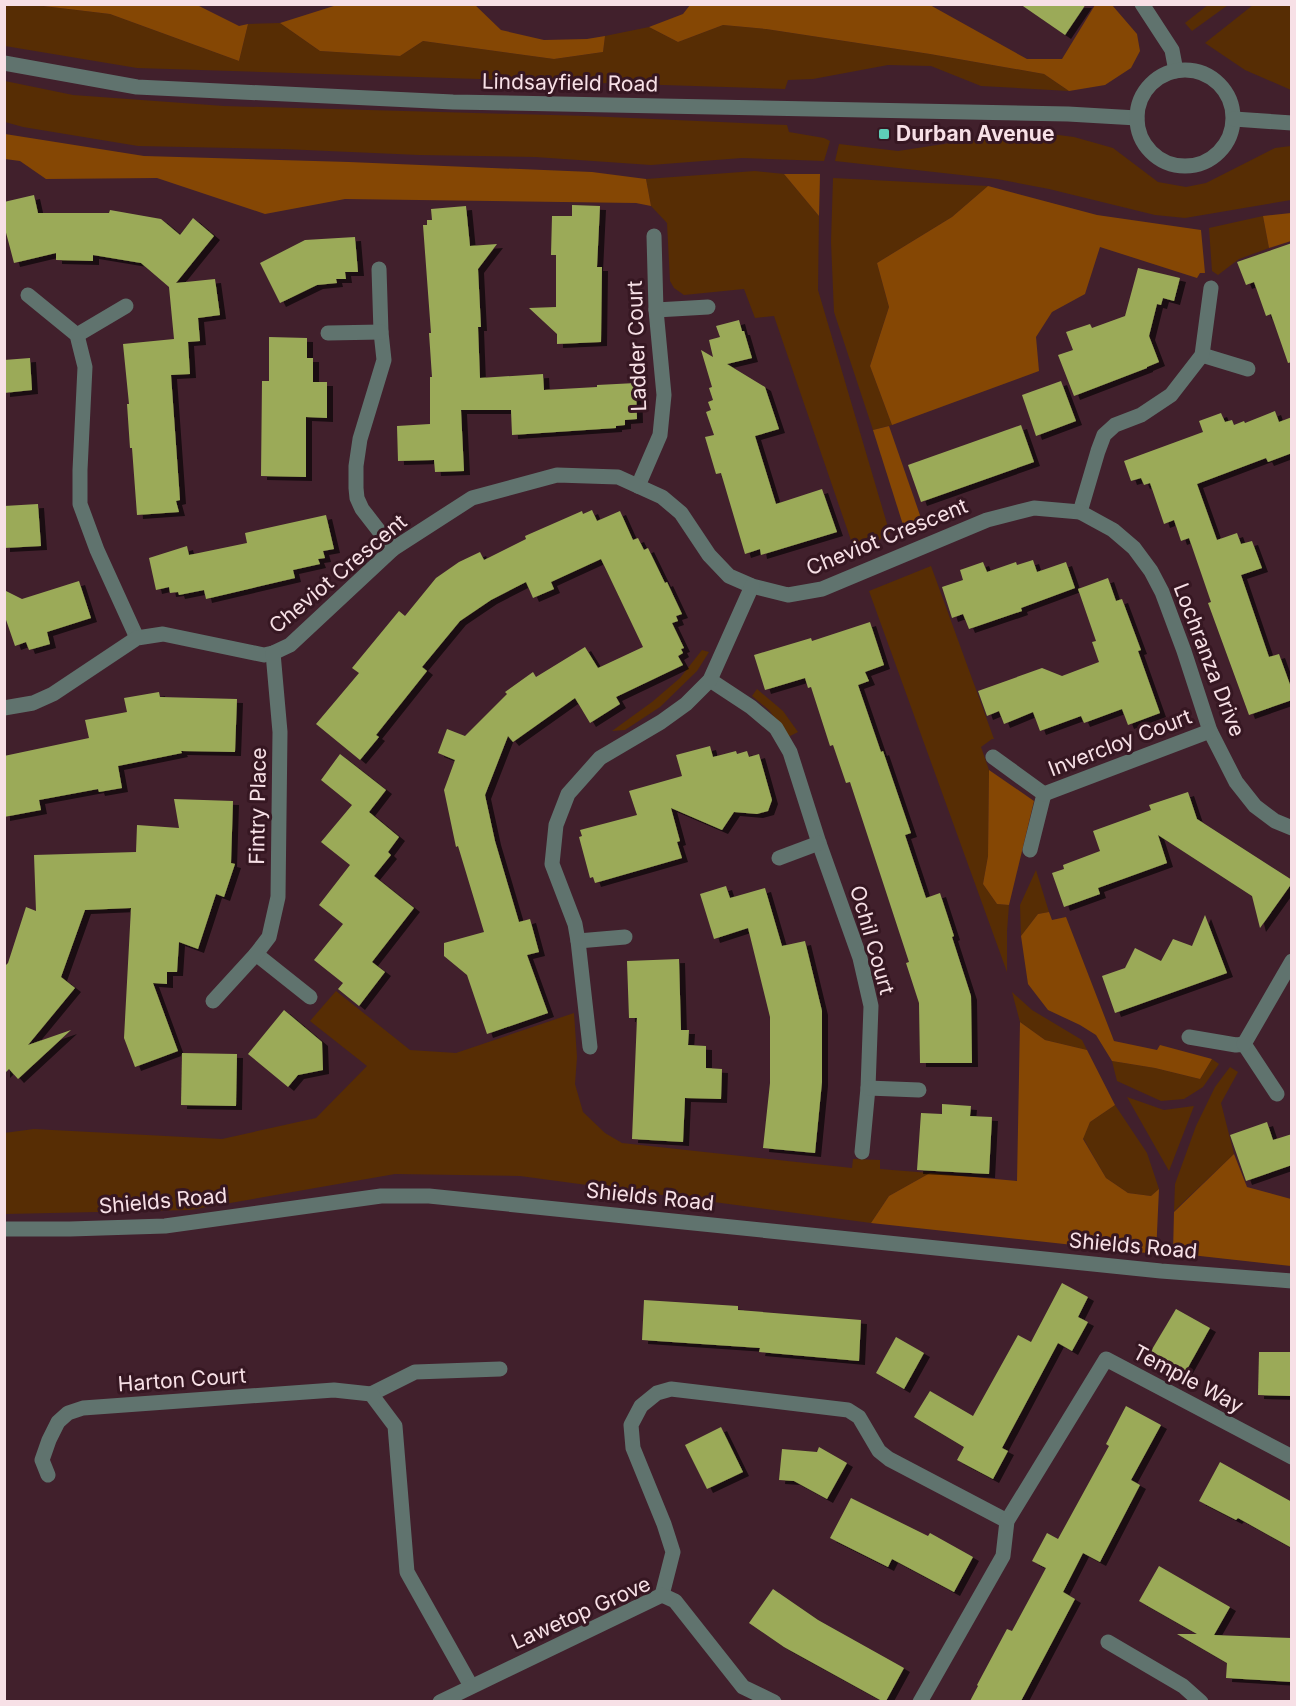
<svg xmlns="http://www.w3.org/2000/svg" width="1296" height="1706" viewBox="0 0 1296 1706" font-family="Inter,sans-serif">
<defs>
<filter id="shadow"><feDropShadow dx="6" dy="4" stdDeviation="0" flood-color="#0009"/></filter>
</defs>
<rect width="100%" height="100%" fill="#41202c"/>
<!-- green -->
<g fill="#572d04">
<polygon points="1209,4 1228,5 1192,31 1185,23"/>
<polygon points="4,5 35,5 110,14 239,61 248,24 280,23 320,51 400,56 423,41 554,59 603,52 605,36 649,27 678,42 723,25 766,29 930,54 1044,74 1069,91 981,86 931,66 888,65 813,79 788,80 785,89 137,68 5,46"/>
<polygon points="1253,5 1291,5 1291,90 1245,70 1205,43"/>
<polygon points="5,81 73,95 224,106 587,116 787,125 789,132 824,138 830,141 824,161 742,158 651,165 535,157 419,155 283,149 138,146 23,127 5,122"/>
<polygon points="1027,131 1074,137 1113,148 1158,182 1186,187 1206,183 1275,148 1291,146 1291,200 1185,218 1155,215 1049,189 997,179 835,161 839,144 898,151 970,140 1020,139"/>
<polygon points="755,171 784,174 819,216 818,290 890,534 855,552 774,316 755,318 744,289 684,295 674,288 670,281 667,223 651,206 646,179"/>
<polygon points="833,178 988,186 952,217 877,263 889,307 870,366 892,425 873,430 834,312 831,242"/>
<polygon points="1263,216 1269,248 1239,259 1218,275 1212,271 1209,228"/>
<polygon points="931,566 994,739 992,739 981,747 989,770 988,856 983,884 997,904 1009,905 1007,931 1007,972 869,591"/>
<polygon points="702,650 709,652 697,671 660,707 625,730 612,731 652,702 680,678"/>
<polygon points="757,689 783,711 798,732 788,737 769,710 752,696"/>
<polygon points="1036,870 1049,912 1038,914 1021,936 1020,905"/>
<polygon points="336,991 410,1050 456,1053 574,1013 577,1057 575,1084 583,1112 605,1133 622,1143 852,1168 853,1159 880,1160 880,1169 930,1173 889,1196 871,1223 520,1176 395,1174 190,1210 5,1214 4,1133 34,1129 222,1139 316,1118 367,1066 310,1021"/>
<polygon points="1012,992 1032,1010 1082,1040 1087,1050 1045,1040 1020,1022"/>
<polygon points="1212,1059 1219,1064 1203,1087 1184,1099 1161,1101 1117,1081 1112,1061 1155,1068 1200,1079"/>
<polygon points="1230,1067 1238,1072 1221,1103 1234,1154 1174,1211 1175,1184 1196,1126 1215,1087"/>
<polygon points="1127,1097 1164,1110 1194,1106 1169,1171"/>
<polygon points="1115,1105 1147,1153 1159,1189 1151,1196 1128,1193 1106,1178 1083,1138 1090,1122"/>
</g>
<!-- forest -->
<g fill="#854704">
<polygon points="474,4 501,30 544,40 587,39 605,36 603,52 554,59 423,41 400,56 320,51 280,23 337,5"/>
<polygon points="35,5 197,5 239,26 248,24 239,61 110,14"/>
<polygon points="690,5 930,5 1027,59 1062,59 1095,5 1112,5 1137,34 1140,51 1131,68 1105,85 1069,91 1044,74 930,54 766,29 723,25 678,42 649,27 683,14"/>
<polygon points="5,134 144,156 349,162 592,172 646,179 651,206 636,203 345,199 265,214 157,178 46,179 20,161 5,159"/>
<polygon points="784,174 820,174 819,216"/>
<polygon points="988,186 1097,215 1201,230 1205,273 1200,273 1197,278 1100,247 1085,294 1052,312 1036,337 1039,371 892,425 870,366 889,307 877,263 952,217"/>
<polygon points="1291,213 1291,241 1269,248 1263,216"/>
<polygon points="889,426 922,521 904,528 873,430"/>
<polygon points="989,770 1034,801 1009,905 997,904 983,884 988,856"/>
<polygon points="1049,912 1052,920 1066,917 1114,1041 1157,1050 1160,1045 1212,1059 1200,1079 1155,1068 1112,1061 1096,1035 1080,1025 1048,1010 1028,984 1021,936 1038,914"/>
<polygon points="1020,1022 1045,1040 1087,1050 1115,1105 1090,1122 1083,1139 1106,1178 1128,1193 1151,1196 1159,1189 1156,1254 871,1223 889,1196 930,1173 1017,1181"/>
<polygon points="1234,1154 1247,1187 1291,1199 1291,1266 1173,1253 1174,1212"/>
</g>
<!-- building -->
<g fill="#9baa59" filter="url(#shadow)">
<polygon points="1020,4 1086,4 1065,35"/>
<polygon points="34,195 38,213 109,213 110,210 161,219 180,235 193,218 214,236 176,283 215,279 220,315 198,318 200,341 188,342 190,374 171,375 180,500 176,501 179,512 137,515 132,448 130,448 127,404 129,404 123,344 174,339 169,287 141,263 93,255 93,261 56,260 56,253 14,263 4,225 4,202"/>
<polygon points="572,205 600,206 597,267 602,267 601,342 557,344 557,334 529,308 556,307 556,255 551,255 552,216 572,216"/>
<polygon points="466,206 470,246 497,244 478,269 481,327 478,327 480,378 543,374 544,390 597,387 597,385 636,383 637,419 625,420 625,425 616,426 616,428 512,435 511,410 461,410 464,471 435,472 434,460 398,461 397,426 430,424 430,377 432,377 429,333 431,333 423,225 427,225 427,220 432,220 431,209"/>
<polygon points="355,237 358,272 345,272 346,279 336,279 337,283 317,285 280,303 260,263 305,240"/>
<polygon points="1292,243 1292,362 1288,363 1271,314 1266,316 1254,282 1246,285 1237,262"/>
<polygon points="1138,268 1180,278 1174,301 1163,298 1161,305 1157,304 1149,336 1159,362 1147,367 1147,368 1074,396 1058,355 1073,350 1066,332 1090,324 1092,328 1125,316"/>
<polygon points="739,320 742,331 744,331 752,358 727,364 765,387 779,429 755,436 776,504 822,489 837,532 761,555 760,549 745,554 721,473 716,474 705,437 714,435 706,412 711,410 708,402 713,400 709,388 712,387 701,350 713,357 709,340 720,337 716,326"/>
<polygon points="269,337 307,338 307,358 313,358 313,382 327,382 327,418 306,417 306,477 261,476 262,381 269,381"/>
<polygon points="30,358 32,390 4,393 4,360"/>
<polygon points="1061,381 1076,421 1036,436 1022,395"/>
<polygon points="1275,411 1279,422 1292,417 1292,453 1268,462 1266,458 1197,484 1217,540 1237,533 1241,544 1252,541 1262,568 1241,575 1269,657 1279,654 1292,690 1292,700 1249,715 1208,603 1211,602 1189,538 1181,541 1174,520 1164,524 1150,483 1144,485 1141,478 1131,481 1124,461 1203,432 1199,421 1221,413 1225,422 1232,420 1234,425 1244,421 1245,423"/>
<polygon points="1021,425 1034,462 921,502 908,465"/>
<polygon points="38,504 41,546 4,548 4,506"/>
<polygon points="592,510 597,521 620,511 633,540 638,538 644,550 648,548 665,583 667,582 682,614 676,616 678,621 672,623 684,648 681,649 683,653 678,656 683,665 616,697 620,704 590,723 575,698 513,742 508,736 485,795 495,841 519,922 530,919 539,952 527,955 548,1013 487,1034 467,975 444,956 444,943 484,932 458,846 456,847 444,790 455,760 438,753 447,729 465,736 507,694 505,692 533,672 536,677 585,647 598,668 643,647 601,559 551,582 554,589 533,598 526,582 491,600 460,621 422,667 427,671 376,735 379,737 360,760 316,724 359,673 352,668 399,611 405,616 436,578 459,562 480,552 484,560 526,539 525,536 582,511 583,514"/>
<polygon points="326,515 334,549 323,551 325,558 318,559 320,564 293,570 295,578 206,599 204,590 179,595 178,592 170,593 169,587 156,590 149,558 187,546 189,555 247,543 245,533"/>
<polygon points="1033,560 1037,572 1066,562 1075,588 1021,608 1022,611 969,629 963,614 952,618 942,587 963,580 960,570 983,562 987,572 1016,562 1017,565"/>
<polygon points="1108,578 1116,601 1122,599 1141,650 1138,651 1160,713 1128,725 1122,709 1084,723 1081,716 1040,731 1033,712 1004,724 999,711 987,716 978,691 1042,668 1062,676 1099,662 1092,642 1096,641 1078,589"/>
<polygon points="79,581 91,618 47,632 50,644 29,650 26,642 15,646 4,614 4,590 22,599"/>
<polygon points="870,622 884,665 865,672 869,681 858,685 881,752 883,751 911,833 905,835 926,898 940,893 954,936 952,937 971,996 972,1063 920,1063 919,1003 906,963 909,962 850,782 846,783 833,745 830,746 811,687 808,688 805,678 765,690 754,655 811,638 812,641"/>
<polygon points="159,692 160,697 237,699 235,752 181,751 182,753 118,766 122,788 99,792 98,789 39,800 41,810 4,817 4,756 89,738 85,720 127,712 124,698"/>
<polygon points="710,746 713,757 736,751 737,754 747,751 749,757 759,754 772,800 768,811 757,814 734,812 722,830 671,808 680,841 677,842 682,858 595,883 593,877 590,878 579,837 582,836 580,830 637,815 629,791 682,776 676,755"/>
<polygon points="340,754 386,790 369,812 399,837 388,852 391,855 374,876 414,908 372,962 385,972 359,1006 338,989 343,983 314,960 343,924 319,905 350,865 321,842 352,805 321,780"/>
<polygon points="1188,792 1197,819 1292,880 1292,883 1260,928 1252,896 1158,835 1167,863 1098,888 1100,894 1064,907 1052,873 1064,869 1063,865 1100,851 1093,831 1151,810 1149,805"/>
<polygon points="174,799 233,801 231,863 235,864 224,897 216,894 198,949 179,942 177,972 167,972 167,984 153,983 178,1051 135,1067 124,1038 131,908 85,910 61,977 75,988 28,1045 71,1030 18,1079 9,1069 4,1074 4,967 8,963 26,907 36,911 34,855 136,852 137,825 179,828"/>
<polygon points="726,886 730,898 765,888 782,946 805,941 822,1011 822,1082 815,1153 763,1148 770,1083 770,1017 748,928 714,939 700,894"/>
<polygon points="1205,915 1227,973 1115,1013 1102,976 1125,968 1135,948 1161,961 1173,939 1192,946"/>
<polygon points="679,959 681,1030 689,1030 688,1045 706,1046 706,1068 722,1069 721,1099 685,1098 683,1142 632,1139 637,1018 629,1018 627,961"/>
<polygon points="284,1010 322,1042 323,1070 298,1075 288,1087 248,1054"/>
<polygon points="182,1053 237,1054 236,1106 181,1105"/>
<polygon points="942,1104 971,1106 970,1116 992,1117 989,1174 917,1170 921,1113 942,1114"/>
<polygon points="1267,1122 1273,1140 1292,1134 1292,1165 1246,1181 1230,1135"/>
<polygon points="1062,1283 1088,1297 1078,1317 1088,1322 1072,1351 1058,1343 1002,1448 1008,1451 993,1479 957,1460 964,1447 914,1417 930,1391 973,1416 1018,1335 1031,1342"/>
<polygon points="644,1300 738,1306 738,1310 861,1320 859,1361 759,1352 760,1348 642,1340"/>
<polygon points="1176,1309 1210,1328 1186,1371 1151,1351"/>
<polygon points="896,1337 924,1353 904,1389 876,1373"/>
<polygon points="1259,1352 1292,1352 1292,1396 1258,1395"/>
<polygon points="1126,1406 1161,1425 1131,1480 1140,1485 1100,1562 1083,1553 1063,1592 1075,1599 1021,1701 970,1701 978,1686 977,1685 1007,1629 1012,1631 1046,1568 1032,1561 1047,1533 1058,1539 1109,1446 1106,1444"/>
<polygon points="721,1427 743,1472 707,1489 685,1445"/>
<polygon points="819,1447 847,1463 827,1499 794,1481 779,1480 782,1449 817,1452"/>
<polygon points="1220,1462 1292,1502 1292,1548 1238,1518 1236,1520 1199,1501"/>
<polygon points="851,1498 928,1536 930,1533 973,1557 954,1592 892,1559 888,1567 830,1538"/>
<polygon points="1159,1566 1230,1607 1214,1635 1292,1638 1292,1682 1226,1678 1227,1663 1177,1634 1197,1634 1139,1601"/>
<polygon points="773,1589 818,1620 904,1668 886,1701 882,1701 784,1647 749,1623"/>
</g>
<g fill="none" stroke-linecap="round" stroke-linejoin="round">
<!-- minor -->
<g stroke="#60736e" stroke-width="15">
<polyline points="1142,4 1172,50 1176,71"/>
<polyline points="4,63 137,87 453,102 1068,114 1137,118"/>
<circle cx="1185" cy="118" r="48"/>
<polyline points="1234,119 1292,123"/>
<polyline points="379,269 381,332 384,360 360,439 356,466 356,488 357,498 362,509 393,549"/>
<polyline points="28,295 77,335 85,367 80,470 80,504 97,550 137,638"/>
<polyline points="656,310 708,307"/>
<polyline points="328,333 381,332"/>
<polyline points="77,335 126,306"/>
<polyline points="1202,355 1248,369"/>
<polyline points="638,486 660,435 664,395 656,310 654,236"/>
<polyline points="1080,512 1098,451 1104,435 1115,425 1141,415 1171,395 1202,355 1211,288"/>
<polyline points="710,680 751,707 776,728 790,752 819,843 860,958 871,1006 868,1088 862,1152"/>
<polyline points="4,708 33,703 53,694 137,638 163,634 264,655 273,653 290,645 393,549 472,498 557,475 618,477 662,497 681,513 709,555 729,576 752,586 788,595 822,589 987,520 1034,508 1080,512 1113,530 1134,548 1151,571 1162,592 1184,651 1210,731 1236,782 1255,806 1275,821 1292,828"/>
<polyline points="993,757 1044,794 1030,850"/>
<polyline points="1044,794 1210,731"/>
<polyline points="779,858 819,843"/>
<polyline points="578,941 625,937"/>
<polyline points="256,954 310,997"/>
<polyline points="213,1001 256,954 269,937 278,897 280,732 273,653"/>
<polyline points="1189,1037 1236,1045 1244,1044 1277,1094"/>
<polyline points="1244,1044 1292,961"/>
<polyline points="590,1047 578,941 575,924 552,864 556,825 568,794 600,758 661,722 686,704 710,680 752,586"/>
<polyline points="868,1088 919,1090"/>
<polyline points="4,1229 70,1229 165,1226 381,1196 429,1196 1161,1271 1292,1281"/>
<polyline points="371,1394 415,1372 500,1369"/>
<polyline points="48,1475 42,1460 49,1440 58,1422 68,1413 83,1408 334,1390 371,1394 395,1426 407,1572 471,1686"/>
<polyline points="662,1595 673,1552 664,1524 633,1448 631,1425 641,1406 657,1393 671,1389 848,1410 859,1417 879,1451 889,1459 1007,1521"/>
<polyline points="1108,1642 1183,1686 1201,1702"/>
<polyline points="440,1702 662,1595 675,1601 743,1687 774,1702"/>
<polyline points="920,1702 1003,1556 1007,1521 1106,1359 1292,1457"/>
</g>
</g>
<!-- markers -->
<rect fill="#5eceb8" stroke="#361722" stroke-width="2" x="878" y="128" width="12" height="12" rx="3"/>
<g text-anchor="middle" stroke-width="6" stroke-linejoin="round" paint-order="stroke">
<!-- street labels -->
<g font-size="21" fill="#f7e0e6" stroke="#361722">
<text transform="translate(570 83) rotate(1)" y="7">Lindsayfield Road</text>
<text transform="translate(637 346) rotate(-92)" y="7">Ladder Court</text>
<text transform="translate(887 537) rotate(-22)" y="7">Cheviot Crescent</text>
<text transform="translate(338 574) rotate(-40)" y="7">Cheviot Crescent</text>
<text transform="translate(1209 660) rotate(69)" y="7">Lochranza Drive</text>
<text transform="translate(1120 743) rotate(-21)" y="7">Invercloy Court</text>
<text transform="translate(258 806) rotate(-89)" y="7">Fintry Place</text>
<text transform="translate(872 940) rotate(74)" y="7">Ochil Court</text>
<text transform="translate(650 1197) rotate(6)" y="7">Shields Road</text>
<text transform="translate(163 1201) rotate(-5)" y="7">Shields Road</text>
<text transform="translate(1133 1246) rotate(5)" y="7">Shields Road</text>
<text transform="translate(1188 1379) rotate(28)" y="7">Temple Way</text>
<text transform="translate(182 1380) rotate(-4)" y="7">Harton Court</text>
<text transform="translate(581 1613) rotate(-24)" y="7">Lawetop Grove</text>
</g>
<!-- poi labels -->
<g font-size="21" font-weight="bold" fill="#f7e0e6" stroke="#361722" text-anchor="start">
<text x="896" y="141">Durban Avenue</text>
</g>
</g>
<!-- border -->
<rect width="1296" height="1706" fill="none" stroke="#f7e0e6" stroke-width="12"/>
</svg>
